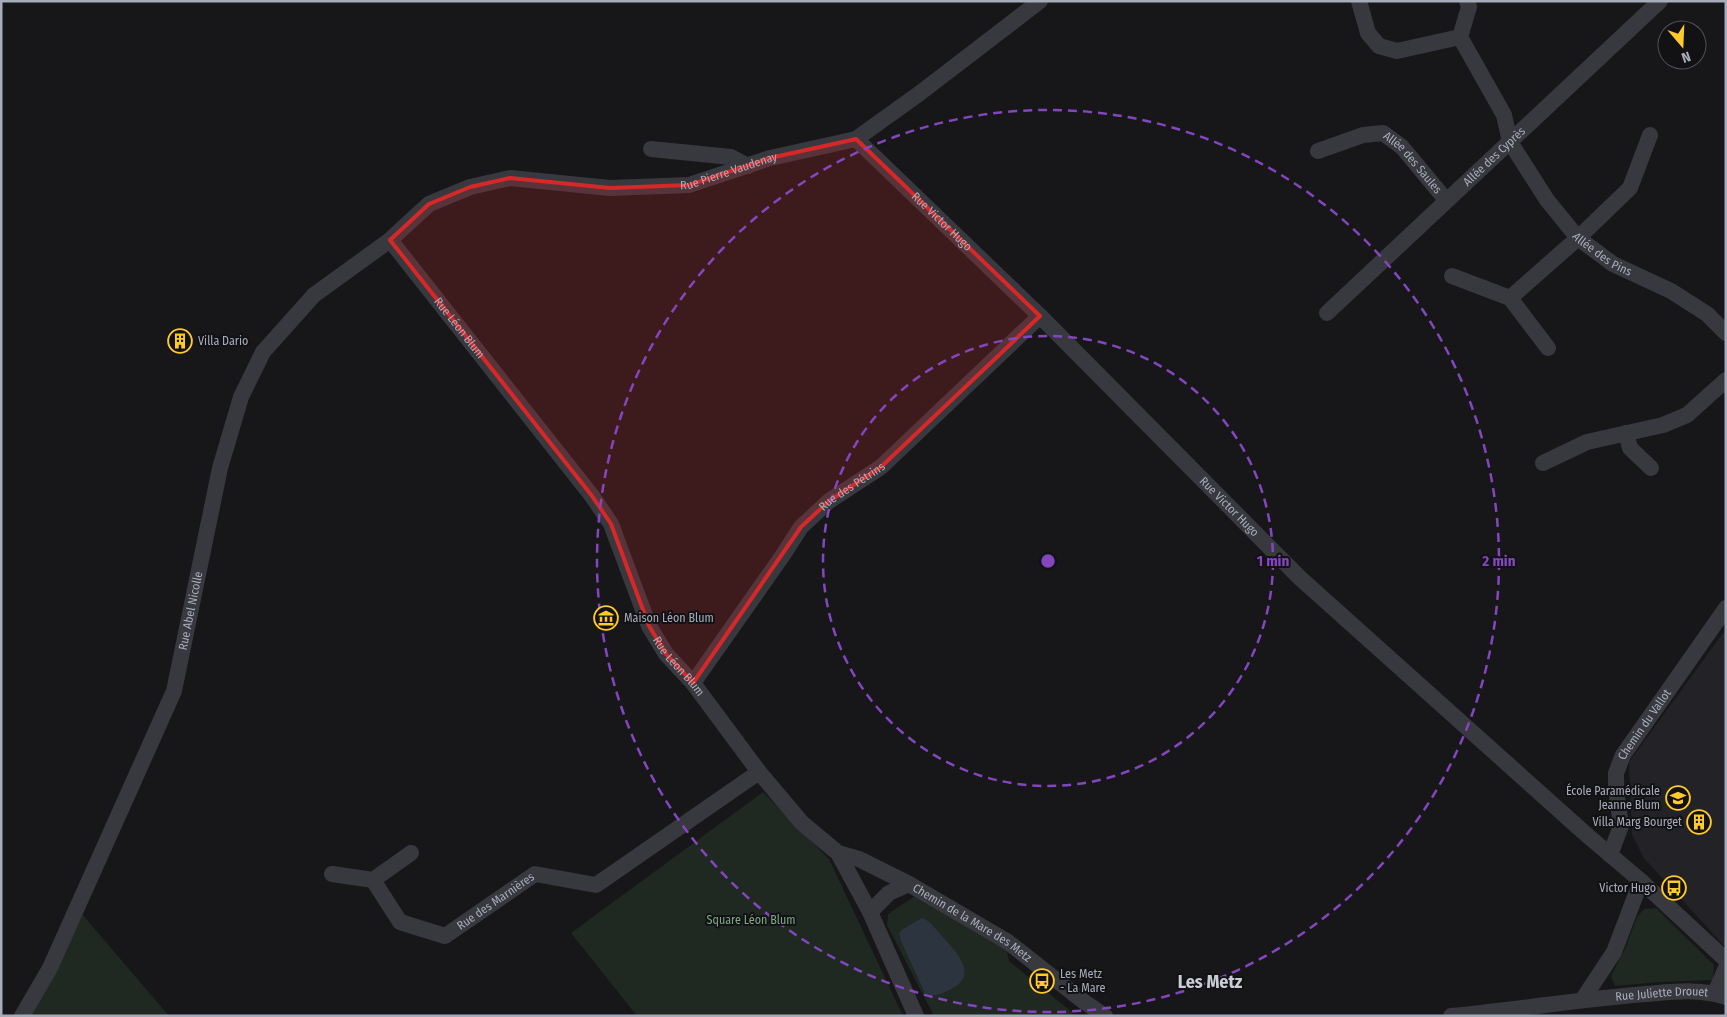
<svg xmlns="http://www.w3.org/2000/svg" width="1727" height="1017" viewBox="0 0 1727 1017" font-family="'Fira Sans Condensed',sans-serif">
<rect width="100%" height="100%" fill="#171719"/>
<!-- built -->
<polygon fill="#232327" points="1726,629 1726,948 1643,857 1632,834 1629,762"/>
<!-- green -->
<g fill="#1f2821">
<polygon points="763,792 829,859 903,1016 637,1016 571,933"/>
<polygon points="915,896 1006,947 1009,961 1072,1012 1072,1016 934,1016 887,925 888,914"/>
<polygon points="1656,908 1714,965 1713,980 1659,982 1615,986 1611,976 1625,949 1637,917 1644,909"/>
<polygon points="82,914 169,1016 30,1016"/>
</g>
<!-- water -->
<path fill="#2c353f" d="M922 918C931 921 936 930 942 936 958 954 981 977 947 991 939 995 934 997 925 993L901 941 899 933 903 929Z"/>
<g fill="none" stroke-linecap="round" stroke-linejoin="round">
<!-- street -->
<g stroke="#38383f" stroke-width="16">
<polyline points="1359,1 1368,33 1379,46 1397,51 1460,37"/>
<path id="s1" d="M1467 1 1469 7 1460 37 1504 115 1510 142 1547 200 1578 238 1613 264 1671 291 1707 314 1726 333"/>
<path id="s2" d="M856 139 1040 316 1300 578 1588 836 1641 881 1726 960"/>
<polyline points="651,149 731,157 748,166"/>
<path id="s3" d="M1318 151 1363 135 1383 133 1402 147 1446 200"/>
<path id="s4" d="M390 240 592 496 611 524 649 626 666 654 693 683 759 772 802 823 838 853 870 912 916 1016"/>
<polyline points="1452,276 1510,298"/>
<path id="s5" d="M1327 313 1660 1"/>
<polyline points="1548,348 1510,298 1578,238 1630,188 1650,135"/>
<polyline points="1626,433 1630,448 1651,468"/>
<polyline points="1543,463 1587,442 1663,425 1687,415 1726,380"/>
<path id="s6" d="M693 683 783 555 801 527 829 501 881 467 1040 316"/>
<path id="s7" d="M838 853 859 859 909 884 1008 942 1083 1001 1105 1016"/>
<path id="s8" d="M1610 855 1621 826 1616 789V773L1623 755 1726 608"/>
<path id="s9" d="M332 874 373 880 400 922 445 936 535 874 596 885 759 772"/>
<polyline points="373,880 411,853"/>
<polyline points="870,912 889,893 909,884"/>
<polyline points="1715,993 1726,968"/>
<polyline points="1583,999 1614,952 1641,881"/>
<path id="s10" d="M22 1016 50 968 174 691 220 468 241 397 263 352 314 295 390 240 429 204 470 187 510 178 610 188 689 185 770 158 856 139 920 93 1040 1"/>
<path id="s11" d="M1451 1016C1516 1010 1581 999 1646 994 1672 992 1701 988 1726 997"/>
</g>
</g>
<!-- marked area -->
<path fill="#d62828" fill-opacity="0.2" stroke="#d62828" stroke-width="4" stroke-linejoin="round" d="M856 139 1040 316 881 467 829 501 801 527 693 683 666 654 649 626 611 524 592 496 390 240 429 204 470 187 510 178 610 188 689 185 770 158Z"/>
<!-- distance rings -->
<g fill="none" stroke="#8446be" stroke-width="2.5" stroke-dasharray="9 6">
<circle cx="1048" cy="561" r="225"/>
<circle cx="1048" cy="561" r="451"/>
</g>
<!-- icons -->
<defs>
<g id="building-ring" transform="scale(1.25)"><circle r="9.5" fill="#121215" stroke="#ffca2a" stroke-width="1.5"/><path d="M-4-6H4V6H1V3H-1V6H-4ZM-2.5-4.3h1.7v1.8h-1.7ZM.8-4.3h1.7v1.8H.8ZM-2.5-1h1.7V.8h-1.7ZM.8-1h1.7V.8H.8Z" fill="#ffca2a"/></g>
<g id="museum-ring" transform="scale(1.25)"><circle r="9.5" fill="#121215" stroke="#ffca2a" stroke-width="1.5"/><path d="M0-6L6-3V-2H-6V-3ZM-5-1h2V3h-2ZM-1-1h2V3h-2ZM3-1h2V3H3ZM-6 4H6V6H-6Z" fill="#ffca2a"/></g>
<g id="school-ring" transform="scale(1.25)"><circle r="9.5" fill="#121215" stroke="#ffca2a" stroke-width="1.5"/><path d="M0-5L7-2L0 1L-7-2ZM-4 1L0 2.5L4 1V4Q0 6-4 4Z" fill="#ffca2a"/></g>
<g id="bus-ring" transform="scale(1.25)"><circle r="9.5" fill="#121215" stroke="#ffca2a" stroke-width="1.5"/><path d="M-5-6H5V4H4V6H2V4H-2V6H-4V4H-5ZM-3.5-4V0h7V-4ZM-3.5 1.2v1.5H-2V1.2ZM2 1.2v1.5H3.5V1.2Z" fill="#ffca2a"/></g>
</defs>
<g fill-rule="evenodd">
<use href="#building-ring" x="180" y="341"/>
<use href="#museum-ring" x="606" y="618"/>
<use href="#school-ring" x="1678" y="798"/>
<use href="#building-ring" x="1699" y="822"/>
<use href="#bus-ring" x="1674" y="888"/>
<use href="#bus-ring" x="1042" y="981"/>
</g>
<g text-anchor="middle" stroke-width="4" stroke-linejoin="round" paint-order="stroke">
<!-- street labels -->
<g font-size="12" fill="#a8acba" stroke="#121215">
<text dy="4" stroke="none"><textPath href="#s5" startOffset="229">Allée des Cyprès</textPath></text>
<text dy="4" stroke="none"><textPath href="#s3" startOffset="110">Allée des Saules</textPath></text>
<text dy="4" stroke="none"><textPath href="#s10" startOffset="1241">Rue Pierre Vaudenay</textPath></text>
<text dy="4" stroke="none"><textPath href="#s2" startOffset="119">Rue Victor Hugo</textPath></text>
<text dy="4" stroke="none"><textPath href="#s1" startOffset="302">Allée des Pins</textPath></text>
<text dy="4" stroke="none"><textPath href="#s4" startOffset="112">Rue Léon Blum</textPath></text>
<text dy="4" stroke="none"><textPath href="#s6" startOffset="255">Rue des Pétrins</textPath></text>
<text dy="4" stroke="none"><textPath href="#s2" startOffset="524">Rue Victor Hugo</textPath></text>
<text dy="4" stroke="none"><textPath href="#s10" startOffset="441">Rue Abel Nicolle</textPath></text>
<text dy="4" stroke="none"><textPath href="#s4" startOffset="519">Rue Léon Blum</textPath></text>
<text dy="4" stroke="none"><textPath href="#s8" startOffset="141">Chemin du Vallot</textPath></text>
<text dy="4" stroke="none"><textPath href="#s9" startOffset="200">Rue des Marnières</textPath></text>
<text dy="4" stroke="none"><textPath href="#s7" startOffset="152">Chemin de la Mare des Metz</textPath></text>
<text dy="4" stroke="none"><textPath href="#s11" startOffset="212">Rue Juliette Drouet</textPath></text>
</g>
<!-- poi labels -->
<g font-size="12" fill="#a8acba" stroke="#121215" text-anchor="start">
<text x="198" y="345">Villa Dario</text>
<text x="624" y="622">Maison Léon Blum</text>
<text x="1660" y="795" text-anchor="end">École Paramédicale<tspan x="1660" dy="14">Jeanne Blum</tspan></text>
<text x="1682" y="826" text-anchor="end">Villa Marg Bourget</text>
<text x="1656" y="892" text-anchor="end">Victor Hugo</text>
<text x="1060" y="978">Les Metz<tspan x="1060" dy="14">- La Mare</tspan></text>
</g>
<!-- park labels -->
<g font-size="12" fill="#7ea784" stroke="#121215">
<text x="751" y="924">Square Léon Blum</text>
</g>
<!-- district labels -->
<g font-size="18" font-weight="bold" fill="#caccd6" stroke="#121215">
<text x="1210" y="988">Les Metz</text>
</g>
</g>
<circle cx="1048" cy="561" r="8" fill="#8446be" stroke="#121215" stroke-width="2.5"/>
<g font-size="15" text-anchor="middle" font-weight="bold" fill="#8446be" stroke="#121215" stroke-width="4" stroke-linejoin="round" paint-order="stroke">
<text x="1273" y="566">1 min</text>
<text x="1499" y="566">2 min</text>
</g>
<!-- border -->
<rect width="1727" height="1017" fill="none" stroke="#a8acba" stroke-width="5"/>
<!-- north arrow -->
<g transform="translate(1682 45) rotate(161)"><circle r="24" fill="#121215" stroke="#4e5057"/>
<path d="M0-4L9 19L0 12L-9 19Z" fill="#ffca2a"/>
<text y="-8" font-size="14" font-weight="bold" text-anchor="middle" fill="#a8acba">N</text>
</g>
</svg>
